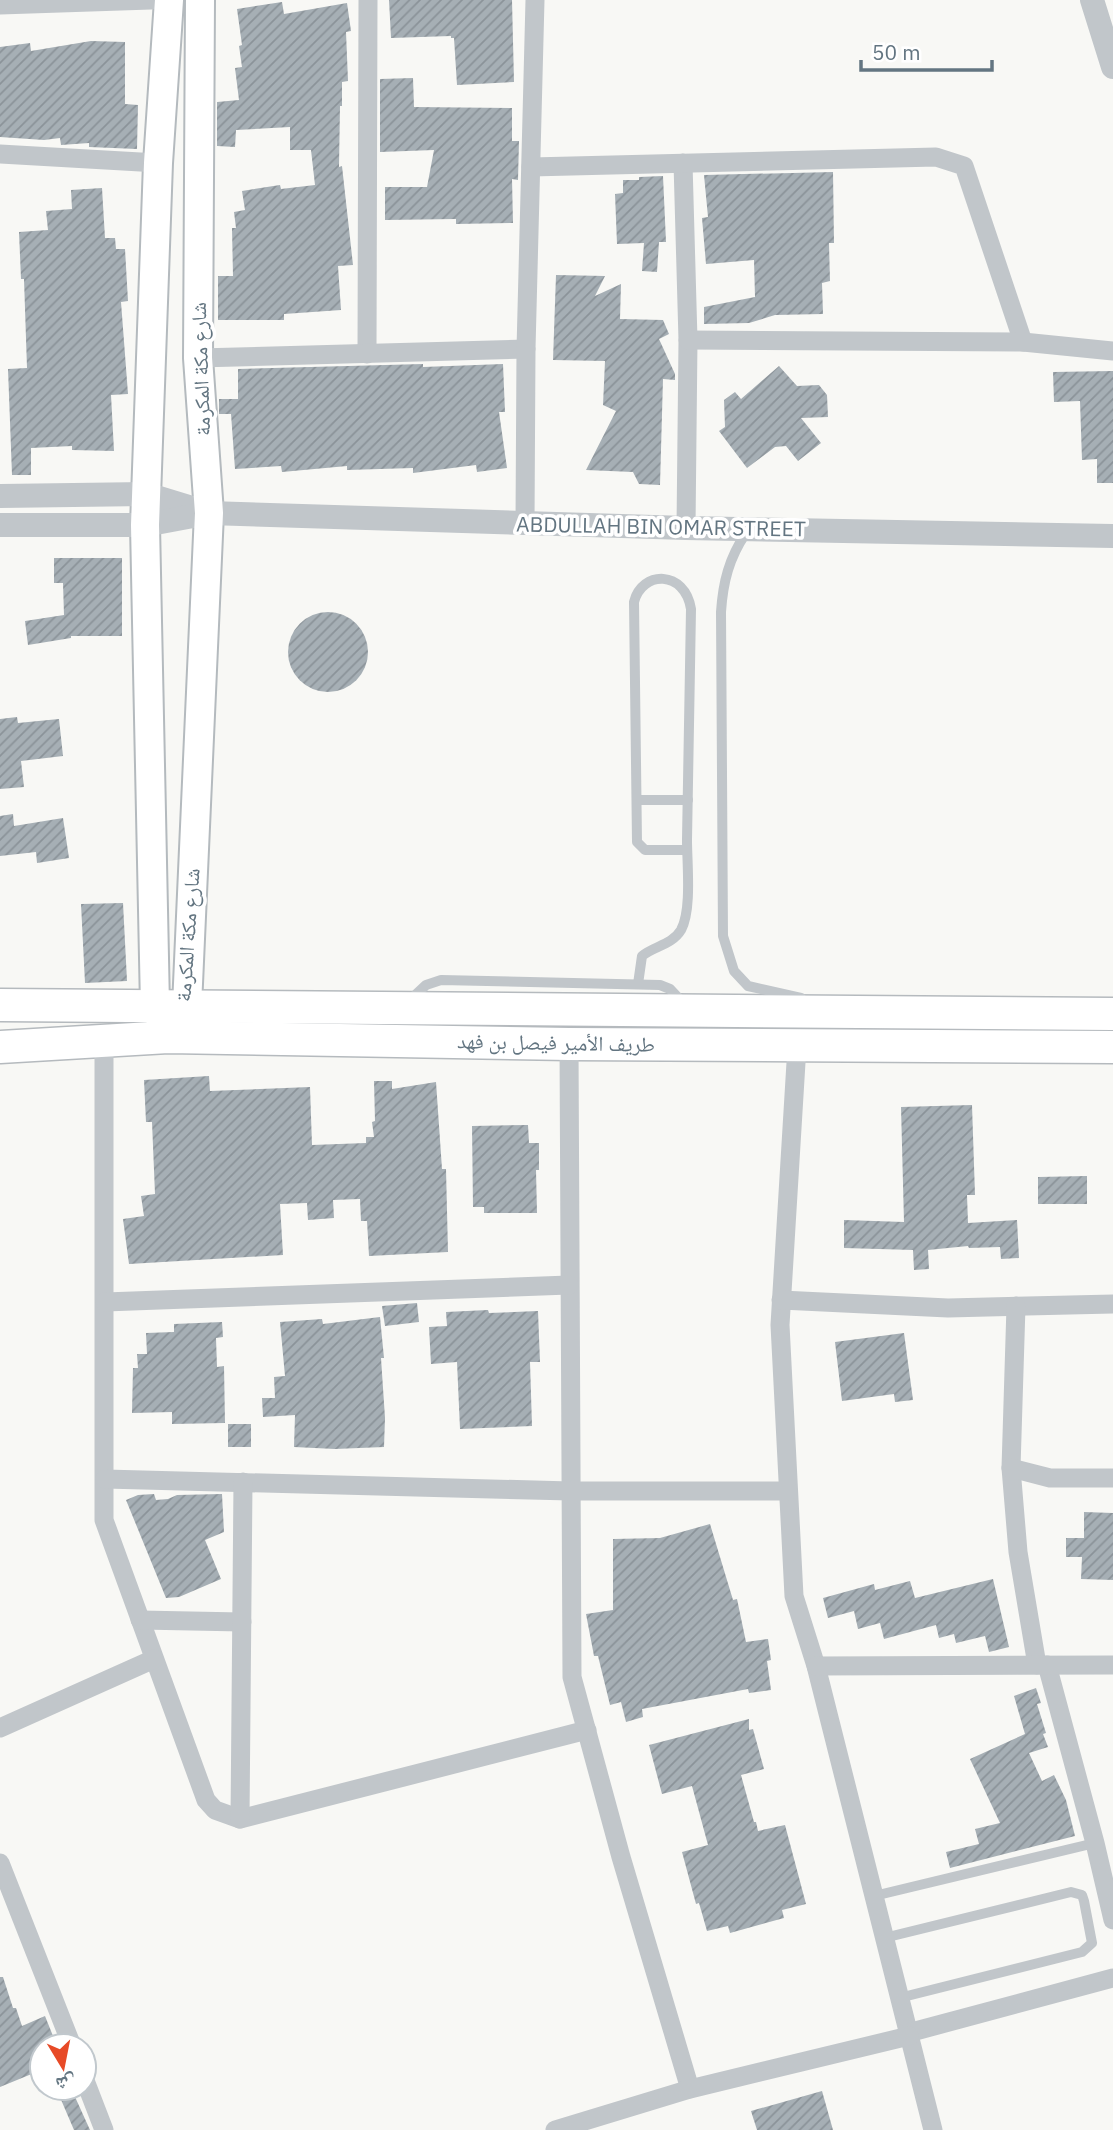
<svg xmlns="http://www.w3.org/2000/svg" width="1113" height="2130" viewBox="0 0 1113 2130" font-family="'IBM Plex Sans','Noto Naskh Arabic',sans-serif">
<defs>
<pattern id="building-hatch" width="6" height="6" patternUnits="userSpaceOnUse" patternTransform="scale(1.75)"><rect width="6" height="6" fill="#a6afb5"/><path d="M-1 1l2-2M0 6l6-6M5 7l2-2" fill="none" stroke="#8b9399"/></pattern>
</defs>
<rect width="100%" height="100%" fill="#f8f8f5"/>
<!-- building -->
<g fill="url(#building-hatch)">
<polygon points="389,0 512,0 514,82 457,85 454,38 451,38 451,36 391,38"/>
<polygon points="282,2 284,14 347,3 351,31 346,32 348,81 342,82 342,106 340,106 339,167 342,166 353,265 338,266 341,310 284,314 284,320 218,320 218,276 233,276 232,228 236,228 234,212 245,210 242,191 280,185 281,189 315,185 311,150 290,150 290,127 236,130 235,147 217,146 217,102 239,100 235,68 242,67 239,46 242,45 237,9"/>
<polygon points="91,41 125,42 125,104 138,105 137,149 89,147 89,143 61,145 60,138 44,140 0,137 0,47 30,43 31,51"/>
<polygon points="413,78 414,107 512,108 512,141 519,141 518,180 512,179 513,223 456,224 456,219 385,220 385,187 427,187 434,150 380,152 380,79"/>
<polygon points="833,172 834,243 829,243 830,281 822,283 823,314 775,315 749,323 704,324 704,307 755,297 754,260 706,264 702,218 708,217 704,175"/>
<polygon points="663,176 666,242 659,242 657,272 642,271 644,243 617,244 615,194 623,193 623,180 639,180 639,177"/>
<polygon points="102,188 105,238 115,238 116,249 125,249 128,301 121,302 128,394 111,395 114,451 72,450 72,446 31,448 31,475 12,475 8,369 27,368 24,279 21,279 19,232 48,230 46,211 72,209 71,190"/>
<polygon points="556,275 605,276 595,296 621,284 620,319 663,320 669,334 659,339 675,374 675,380 663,379 660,485 639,484 633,472 586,470 616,411 603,405 605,361 553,360"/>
<polygon points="423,364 423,367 503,364 505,412 499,412 507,468 477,472 476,465 413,473 413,468 347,470 347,466 282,472 281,466 235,469 231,414 219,414 219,399 238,399 238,369"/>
<polygon points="779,366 797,386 819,385 827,395 828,417 801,418 821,443 798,461 786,446 775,447 747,468 719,431 725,427 724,400 735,392 741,399"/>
<polygon points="1113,371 1113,483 1097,483 1097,459 1082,460 1080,401 1054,402 1053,372"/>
<polygon points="54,558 122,558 122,636 71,636 71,638 28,645 25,621 64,615 63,583 54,583"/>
<circle cx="328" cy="652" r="40"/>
<polygon points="17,717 18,723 59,719 63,756 21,761 24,787 0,789 0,719"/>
<polygon points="13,814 14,826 63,818 69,858 37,863 36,852 0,856 0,816"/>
<polygon points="123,903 127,981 85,983 81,904"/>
<polygon points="209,1076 210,1091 310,1087 312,1145 366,1143 366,1137 374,1137 372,1122 375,1121 374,1081 392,1081 392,1089 436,1082 442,1169 446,1169 448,1252 369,1256 367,1221 361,1221 360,1199 333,1200 334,1218 308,1220 307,1203 280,1204 283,1255 129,1264 123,1219 144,1216 141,1196 155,1194 152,1122 146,1122 144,1080"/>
<polygon points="972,1105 975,1195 967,1195 968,1223 1017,1220 1019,1258 1001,1259 1000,1247 969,1248 968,1246 928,1250 929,1269 914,1270 913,1250 844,1248 844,1220 904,1222 901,1107"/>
<polygon points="528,1125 529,1143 539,1143 539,1170 536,1170 537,1213 484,1213 484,1207 473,1207 472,1126"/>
<polygon points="1087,1176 1087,1204 1038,1204 1038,1177"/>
<polygon points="417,1303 419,1322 385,1326 382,1306"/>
<polygon points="488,1310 489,1313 538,1311 540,1362 530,1362 532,1426 460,1429 457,1362 431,1364 429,1327 447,1326 446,1312"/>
<polygon points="380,1317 384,1358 381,1358 385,1418 384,1447 335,1449 294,1447 295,1415 263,1417 262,1398 275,1398 274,1377 285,1376 280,1322 322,1319 323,1324"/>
<polygon points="222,1322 223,1337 216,1338 217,1367 224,1366 225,1423 172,1424 172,1412 132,1413 133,1368 138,1368 137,1354 147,1354 146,1333 174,1332 174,1324"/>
<polygon points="904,1333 913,1400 895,1402 894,1394 842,1401 835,1342"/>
<rect x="228" y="1424" width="23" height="23"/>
<polygon points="154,1494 156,1500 168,1499 177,1495 222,1494 224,1532 205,1540 221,1579 179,1597 166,1598 126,1500 138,1495"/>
<polygon points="1084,1512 1113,1513 1113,1580 1081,1579 1082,1557 1066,1557 1066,1538 1084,1538"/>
<polygon points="710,1524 733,1600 737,1599 746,1642 768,1639 771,1660 767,1661 771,1690 749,1693 748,1689 642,1709 643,1717 626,1722 621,1702 610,1705 598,1656 594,1656 586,1614 613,1610 613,1539 660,1538"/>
<polygon points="993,1579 1009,1647 989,1652 985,1636 956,1643 954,1634 939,1638 936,1625 884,1639 880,1623 858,1629 854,1611 828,1618 823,1598 874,1584 875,1590 910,1581 915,1598"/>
<polygon points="1036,1688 1041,1703 1037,1704 1046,1733 1043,1734 1048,1747 1029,1753 1042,1781 1054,1775 1066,1800 1075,1836 950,1868 946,1852 979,1844 975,1829 1000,1823 970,1759 1025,1734 1014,1696"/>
<polygon points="749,1719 749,1730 753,1729 764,1769 741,1775 754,1822 756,1822 758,1831 785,1825 806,1904 782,1910 784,1918 730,1933 728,1926 707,1931 699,1903 696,1904 682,1852 708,1845 692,1786 662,1794 649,1745"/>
<polygon points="0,1977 3,1977 13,2008 16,2008 22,2026 45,2016 57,2046 42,2046 42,2062 31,2067 34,2073 0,2087"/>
<polygon points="56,2088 71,2088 90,2130 74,2130"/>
<polygon points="822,2091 833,2130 757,2130 751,2111"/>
</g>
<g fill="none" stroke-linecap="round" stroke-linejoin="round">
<!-- secondary casing -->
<g stroke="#b4babe" stroke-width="32">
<g id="secondary">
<polyline points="175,1025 187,1006 209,513 198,358 200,0"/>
<polyline points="164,1028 155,1006 145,525 158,163 169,0"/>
</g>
</g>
<!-- primary casing -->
<g stroke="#b5babe" stroke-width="35">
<g id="primary">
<polyline points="0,1005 1113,1014"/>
<polyline points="0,1047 168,1037 569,1044 1113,1047"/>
</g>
</g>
<!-- service -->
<g stroke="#c1c6ca" stroke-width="10">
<path d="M746 533C729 558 723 582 721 612L723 936 734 971 748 986 801 998"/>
<polyline points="637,800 688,800"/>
<path d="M638 984 642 956C654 946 672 945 681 930 692 910 687 864 687 840 688 763 690 686 691 609 685 570 642 570 634 602L637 842 645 850H687"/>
<polyline points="409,1001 426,985 441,980 660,985 670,989 684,1004"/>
<polyline points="874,1896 1095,1843"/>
<polyline points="884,1938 1071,1892 1082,1895 1084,1901 1092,1943 1082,1952 899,1998"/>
</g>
<!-- minor -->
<g stroke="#c1c6ca" stroke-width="19">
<polyline points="0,5 151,0"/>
<polyline points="0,154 158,163"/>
<polyline points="683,163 688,340 686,528"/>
<polyline points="531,167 936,157 964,166 1023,342"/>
<polyline points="688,340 1023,342 1113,351"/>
<polyline points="367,354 368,0"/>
<polyline points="198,358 526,349"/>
<polyline points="525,523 526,349 535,0"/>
<polyline points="104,1039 104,1520 206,1800 215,1810 240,1819 587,1730"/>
<polyline points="569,1044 572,1677 621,1857 690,2089"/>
<polyline points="797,1046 780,1325 794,1596 816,1666 933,2130"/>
<polyline points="781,1300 948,1308 1113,1304"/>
<polyline points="105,1302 569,1285"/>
<polyline points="1016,1306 1011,1468 1018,1552 1037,1665"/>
<polyline points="1011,1468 1050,1478 1113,1478"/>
<polyline points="105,1479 571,1491 788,1491"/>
<polyline points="140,1620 242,1622"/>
<polyline points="1047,1665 1095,1843 1113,1920"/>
<polyline points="816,1666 1113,1665"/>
<polyline points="0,1728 154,1659"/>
<polyline points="240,1819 243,1482"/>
<polyline points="0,1863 72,2046"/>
<polyline points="908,2033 1113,1978"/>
<polyline points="84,2078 104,2130"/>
<polyline points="555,2130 690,2089 909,2036"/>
</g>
<!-- tertiary -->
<g stroke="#c1c6ca" stroke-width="24">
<polyline points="1092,0 1113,67"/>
<polyline points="0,496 146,494 205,512"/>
<polyline points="0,525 145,525 209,513 686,528 1113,536"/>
</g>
<!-- secondary -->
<use href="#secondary" stroke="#fff" stroke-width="28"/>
<!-- primary -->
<use href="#primary" stroke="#fff" stroke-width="32"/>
</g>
<g text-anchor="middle" stroke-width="7" stroke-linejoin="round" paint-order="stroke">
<!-- street labels -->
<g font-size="21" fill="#637581" stroke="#fff">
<text transform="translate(201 369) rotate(-92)" y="7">شارع مكة المكرمة</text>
<text transform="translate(661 527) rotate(1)" y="7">ABDULLAH BIN OMAR STREET</text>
<text transform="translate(188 935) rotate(-86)" y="7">شارع مكة المكرمة</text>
<text transform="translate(556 1043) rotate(1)" y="7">طريف الأمير فيصل بن فهد</text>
</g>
</g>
<!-- north arrow -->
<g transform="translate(63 2067) rotate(170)"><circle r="33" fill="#ffffff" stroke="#c1c8cd" stroke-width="2"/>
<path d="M0-5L12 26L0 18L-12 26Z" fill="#e74a27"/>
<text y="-10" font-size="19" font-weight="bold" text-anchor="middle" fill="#637581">ش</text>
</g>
<!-- scale -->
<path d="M861 60v10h131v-10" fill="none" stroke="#637581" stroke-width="3.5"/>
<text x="872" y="60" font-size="21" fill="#637581" stroke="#ffffff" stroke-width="5" paint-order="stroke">50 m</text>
</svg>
